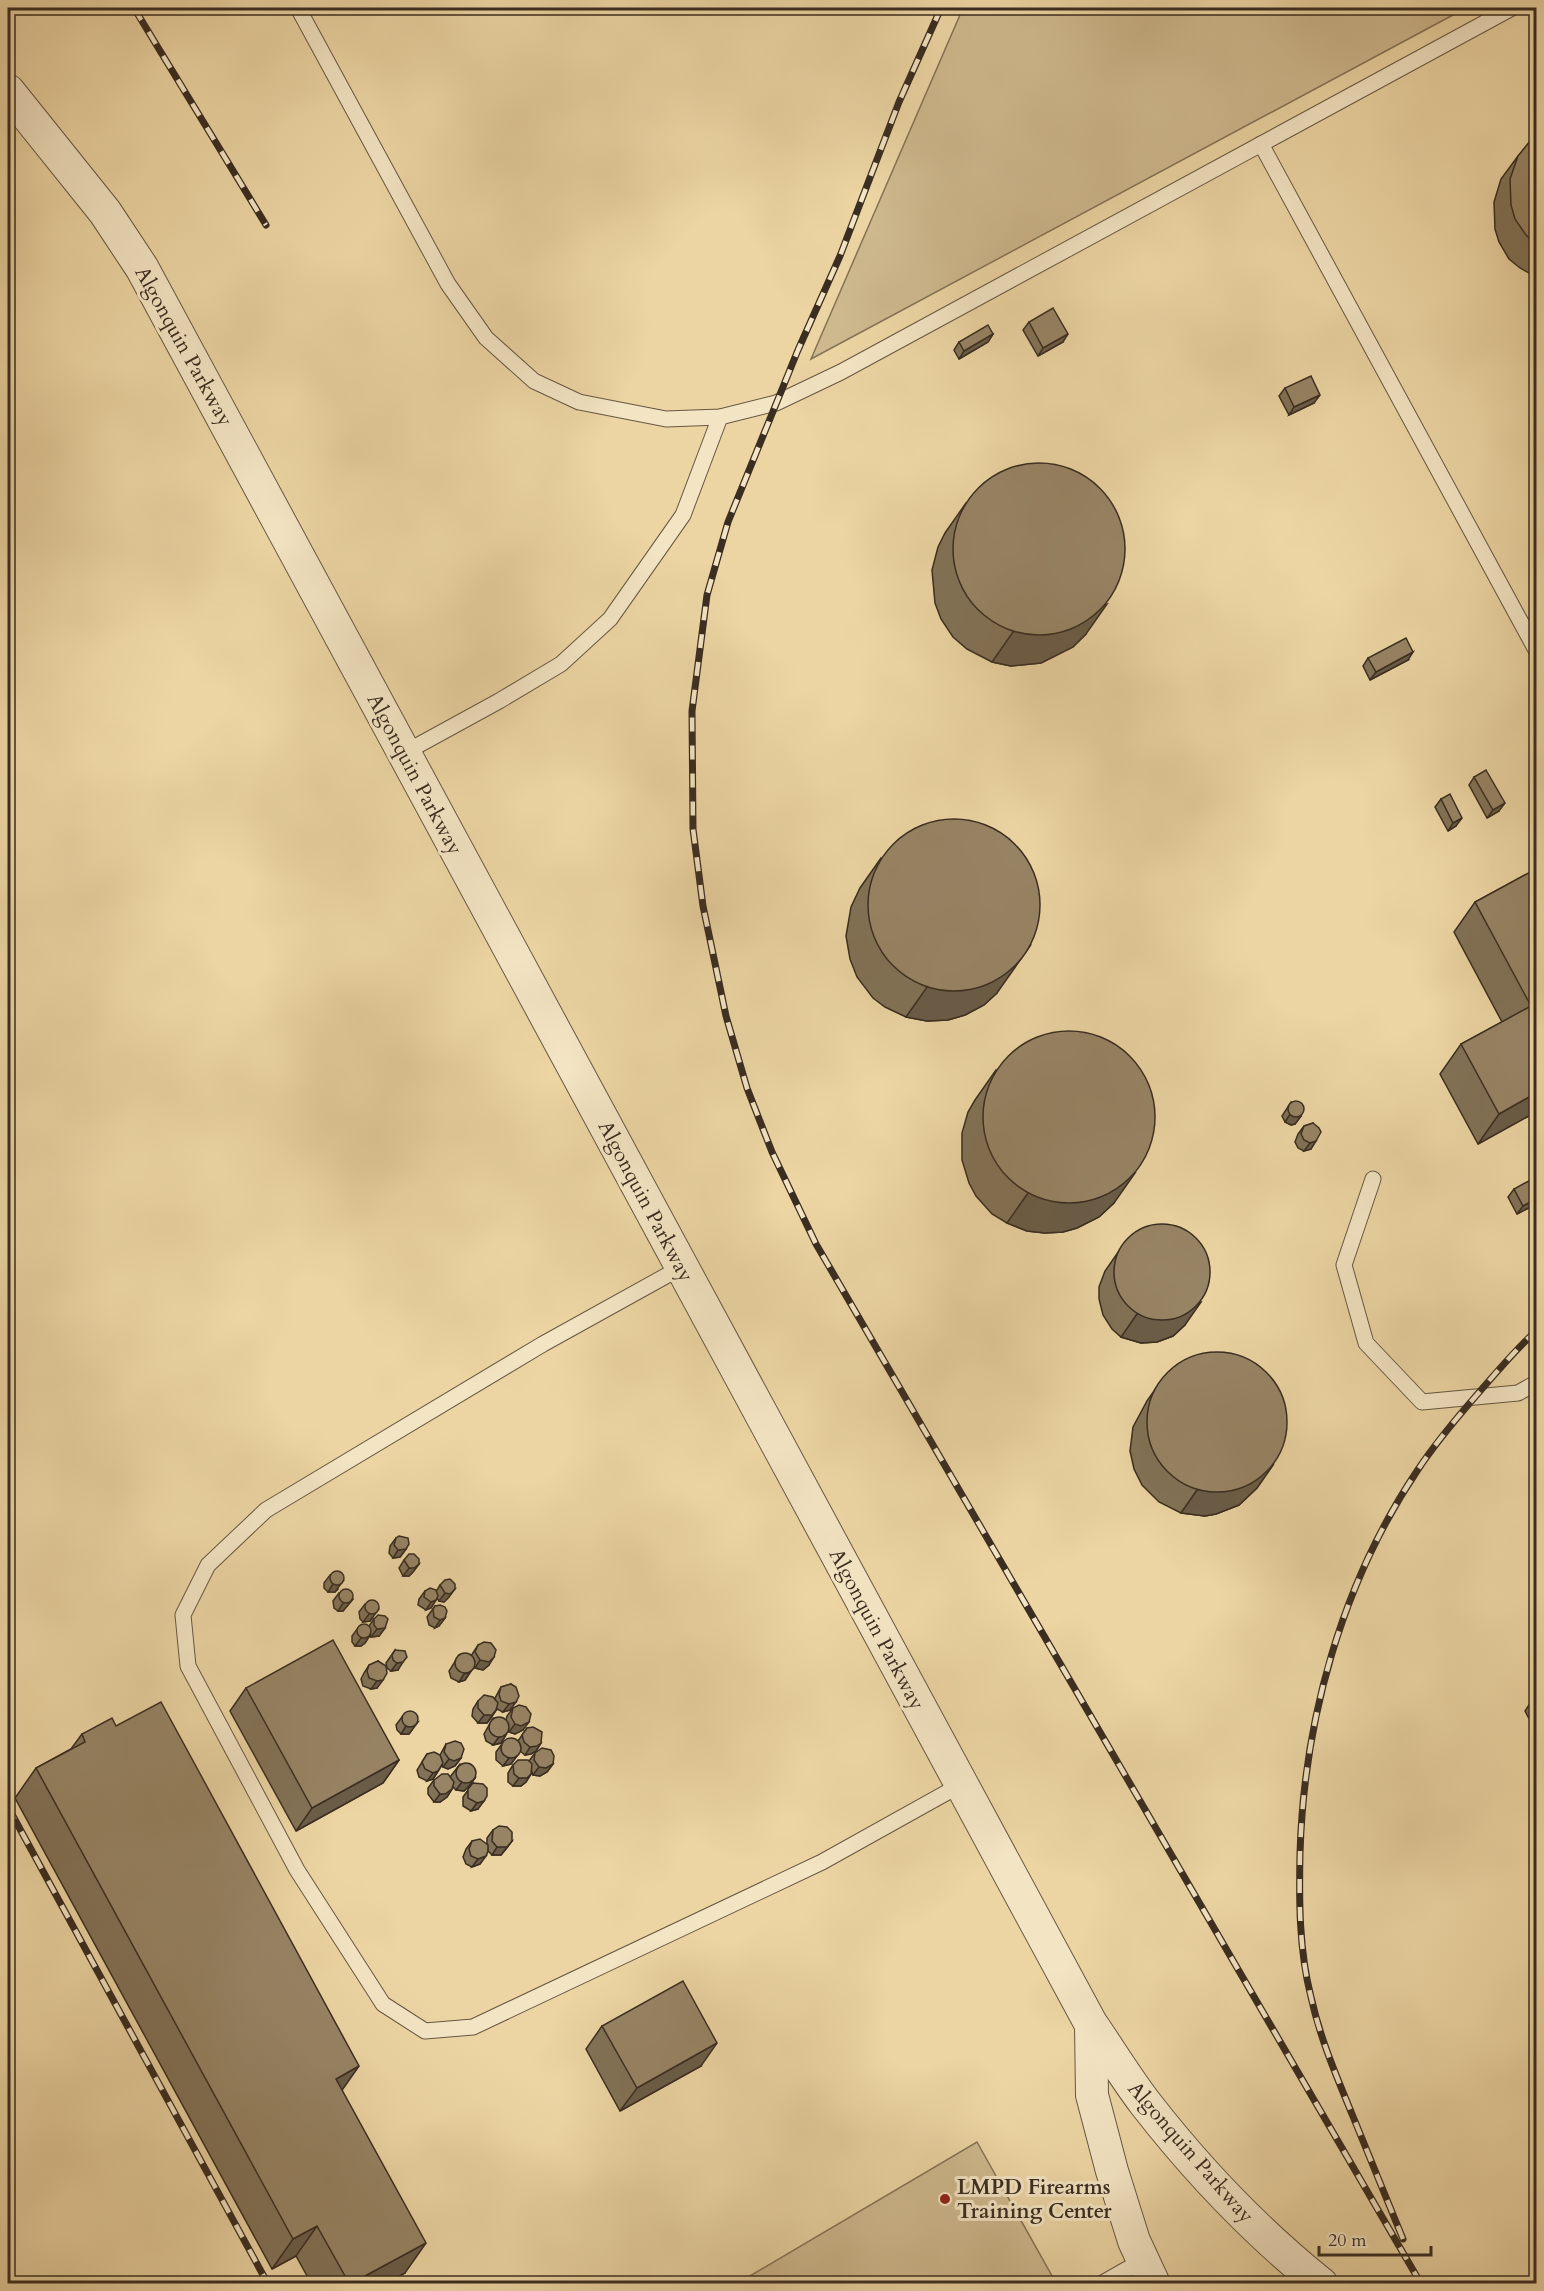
<svg xmlns="http://www.w3.org/2000/svg" width="1544" height="2291" viewBox="0 0 1544 2291" font-family="Cardo,serif">
<rect width="100%" height="100%" fill="#ecd5a3"/>
<filter id="stains"><feTurbulence type="fractalNoise" baseFrequency=".00333" numOctaves="4"/><feColorMatrix values="0 0 0 0 .2 0 0 0 0 .09 0 0 0 0 .02 0 0 0 .5 -.17"/></filter>
<radialGradient id="worn" r=".72"><stop offset=".6" stop-color="#630" stop-opacity="0"/><stop offset="1" stop-color="#630" stop-opacity=".3"/></radialGradient>
<!-- green -->
<g fill="#ceb88d" stroke="#847257" stroke-width="1.5">
<polygon points="963,8 1466,8 811,359"/>
<polygon points="977,2142 1056,2283 738,2283"/>
</g>
<g fill="none" stroke-linecap="round" stroke-linejoin="round">
<!-- service casing -->
<g stroke="#665742" stroke-width="17">
<g id="service">
<polyline points="298,8 448,284 486,338 534,381 579,402 666,419 720,417 776,403 841,372 1512,8"/>
<polyline points="1261,144 1536,650"/>
<polyline points="404,753 499,701 561,664 610,619 683,515 720,417"/>
<polyline points="1373,1179 1344,1265 1366,1343 1422,1402 1518,1393 1536,1383"/>
<polyline points="682,1267 543,1344 266,1510 208,1565 183,1615 188,1666 297,1870 383,2004 425,2031 473,2027 822,1862 962,1784"/>
<polyline points="1101,2284 1143,2260"/>
</g>
</g>
<!-- minor casing -->
<g stroke="#665742" stroke-width="34">
<polyline id="minor" points="1091,2024 1092,2095 1112,2171 1134,2241 1154,2284"/>
</g>
<!-- tertiary casing -->
<g stroke="#665742" stroke-width="35">
<path id="tertiary" d="M8 91 105 212 142 268 1091 2024C1109 2050 1126 2078 1145 2103 1197 2170 1255 2231 1321 2284"/>
</g>
<!-- service -->
<use href="#service" stroke="#f3e4c3" stroke-width="15"/>
<!-- minor -->
<use href="#minor" stroke="#f3e4c3" stroke-width="32"/>
<!-- tertiary -->
<use href="#tertiary" stroke="#f3e4c3" stroke-width="33"/>
<!-- rail casing -->
<g stroke="#3a2d21" stroke-width="7">
<g id="rail">
<polyline points="134,8 266,225"/>
<polyline points="941,8 899,102 840,256 798,350 728,522 707,595 692,711 693,829 703,906 726,1016 747,1088 772,1152 816,1244 1420,2282"/>
<polyline points="8,1807 268,2284"/>
<path d="M1403 2239C1386 2197 1369 2156 1352 2114 1336 2075 1320 2038 1311 1997 1299 1950 1299 1901 1300 1853 1304 1719 1342 1583 1417 1471 1434 1445 1455 1420 1475 1397 1495 1374 1514 1351 1536 1331"/>
</g>
</g>
<!-- rail -->
<use href="#rail" stroke="#f3e4c3" stroke-width="4.5" stroke-dasharray="14" stroke-linecap="butt"/>
</g>
<!-- wall -->
<g fill="#827257" stroke="#3a2d21" stroke-width="1.5">
<polygon points="1536,136 1536,277 1520,268 1509,259 1499,242 1495,229 1494,202 1501,179 1518,156"/>
<polygon points="1029,322 1063,342 1038,356 1023,330"/>
<polygon points="993,334 988,342 959,359 954,350 959,342"/>
<polygon points="1285,388 1314,403 1289,415 1279,396"/>
<polygon points="966,503 1086,634 1073,647 1041,663 1011,666 992,662 967,649 953,637 941,619 935,603 932,570 938,547 945,533"/>
<polygon points="1368,658 1408,660 1370,680 1363,666"/>
<polygon points="1474,777 1499,811 1487,818 1469,785"/>
<polygon points="1441,799 1456,826 1448,831 1435,807"/>
<polygon points="881,858 997,993 984,1005 965,1015 948,1020 927,1021 906,1017 885,1007 873,998 857,977 850,959 846,936 851,907 860,888"/>
<polygon points="1536,869 1536,1112 1478,1144 1440,1074 1461,1044 1502,1022 1454,932 1475,902"/>
<polygon points="996,1070 1114,1203 1099,1217 1077,1228 1063,1232 1045,1233 1027,1231 1007,1223 992,1214 976,1196 969,1183 962,1160 962,1133 968,1112 975,1100"/>
<polygon points="1291,1102 1301,1116 1295,1124 1291,1125 1285,1122 1282,1116"/>
<polygon points="1313,1123 1311,1149 1304,1151 1298,1148 1295,1142 1298,1134 1304,1126"/>
<polygon points="1514,1189 1536,1204 1517,1214 1508,1197"/>
<polygon points="1121,1248 1185,1325 1173,1336 1157,1342 1141,1343 1121,1337 1112,1329 1103,1315 1099,1299 1099,1287 1105,1271"/>
<polygon points="1163,1378 1273,1465 1257,1488 1239,1505 1216,1514 1205,1516 1181,1513 1159,1502 1142,1485 1134,1469 1130,1451 1133,1427 1147,1401"/>
<polygon points="396,1538 406,1549 400,1557 393,1558 389,1553 390,1546"/>
<polygon points="404,1560 419,1564 413,1572 409,1576 403,1576 399,1568"/>
<polygon points="330,1575 338,1589 335,1592 328,1592 324,1588 324,1583"/>
<polygon points="440,1585 449,1597 444,1602 439,1601 437,1598 431,1608 426,1610 418,1605 419,1599 425,1591 437,1590"/>
<polygon points="339,1593 353,1599 343,1611 338,1611 334,1608 333,1601"/>
<polygon points="365,1604 373,1618 370,1621 363,1622 360,1619 359,1612"/>
<polygon points="435,1606 445,1618 439,1626 435,1628 429,1625 427,1617"/>
<polygon points="374,1619 385,1628 379,1636 371,1637 370,1635 365,1643 361,1646 355,1646 352,1642 352,1636 358,1628 369,1626"/>
<polygon points="478,1645 489,1665 483,1670 475,1668 474,1667 465,1680 459,1682 451,1678 449,1671 459,1655 471,1656"/>
<polygon points="395,1650 398,1670 391,1671 387,1668 386,1663"/>
<polygon points="378,1661 377,1688 371,1689 363,1686 361,1679 364,1673 369,1665"/>
<polygon points="511,1684 510,1710 503,1712 497,1709 491,1718 487,1723 478,1723 472,1716 473,1709 478,1701 495,1698 501,1687"/>
<polygon points="246,1688 399,1760 383,1783 296,1831 230,1711"/>
<polygon points="1536,1694 1536,1732 1525,1711"/>
<polygon points="513,1708 523,1730 515,1734 509,1732 508,1730 501,1743 493,1745 486,1741 484,1734 493,1718 506,1720 507,1716"/>
<polygon points="402,1717 412,1730 409,1734 401,1734 397,1730 396,1725"/>
<polygon points="116,1726 342,2090 405,2273 387,2283 311,2283 296,2256 272,2269 15,1798 36,1768 71,1749 82,1734"/>
<polygon points="527,1728 541,1743 536,1751 531,1754 525,1755 520,1751 511,1764 503,1766 496,1760 496,1752 502,1744 518,1741"/>
<polygon points="446,1744 461,1758 455,1766 448,1769 443,1767 442,1765 433,1779 427,1781 419,1777 417,1770 427,1754 440,1755"/>
<polygon points="535,1753 553,1764 547,1772 540,1776 533,1775 532,1772 531,1774 526,1782 521,1786 513,1786 508,1782 508,1773 513,1765 529,1761"/>
<polygon points="460,1764 475,1778 469,1786 464,1791 456,1790 453,1787 447,1797 440,1802 434,1802 428,1794 428,1788 434,1780 450,1777"/>
<polygon points="473,1783 478,1809 471,1811 463,1806 463,1797"/>
<polygon points="493,1830 512,1841 506,1849 501,1855 492,1855 488,1851 480,1864 472,1867 466,1864 463,1857 466,1849 472,1841 487,1844 487,1838"/>
<polygon points="602,2026 701,2066 620,2111 586,2049"/>
</g>
<!-- shaded-wall -->
<g fill="#6a5c47" stroke="#3a2d21" stroke-width="1.5">
<polygon points="993,334 988,342 959,359 964,351"/>
<polygon points="1068,334 1063,342 1038,356 1043,348"/>
<polygon points="1320,395 1314,403 1289,415 1294,407"/>
<polygon points="1107,604 1086,634 1073,647 1041,663 1011,666 992,662 1013,632"/>
<polygon points="1413,652 1408,660 1370,680 1376,672"/>
<polygon points="1505,803 1499,811 1487,818 1493,810"/>
<polygon points="1462,818 1456,826 1448,831 1453,823"/>
<polygon points="1030,946 997,993 984,1005 965,1015 948,1020 927,1021 906,1017 927,987"/>
<polygon points="1536,1093 1536,1112 1478,1144 1499,1114"/>
<polygon points="1290,1114 1301,1116 1295,1124 1291,1125 1285,1122"/>
<polygon points="1316,1141 1311,1149 1304,1151 1310,1143"/>
<polygon points="1135,1173 1114,1203 1099,1217 1077,1228 1063,1232 1045,1233 1027,1231 1007,1223 1028,1193"/>
<polygon points="1536,1199 1536,1204 1517,1214 1523,1206"/>
<polygon points="1201,1302 1185,1325 1173,1336 1157,1342 1141,1343 1121,1337 1137,1314"/>
<polygon points="1273,1465 1257,1488 1239,1505 1216,1514 1205,1516 1181,1513 1197,1490"/>
<polygon points="406,1549 400,1557 393,1558 398,1550"/>
<polygon points="419,1564 413,1572 409,1576 403,1576 409,1568"/>
<polygon points="343,1581 335,1592 328,1592 333,1584"/>
<polygon points="455,1589 449,1597 444,1602 439,1601 445,1593"/>
<polygon points="353,1599 343,1611 338,1611 343,1603"/>
<polygon points="436,1600 431,1608 426,1610 431,1602"/>
<polygon points="378,1610 370,1621 363,1622 369,1614"/>
<polygon points="445,1618 439,1626 435,1628 440,1620"/>
<polygon points="385,1628 379,1636 371,1637 377,1629"/>
<polygon points="370,1635 365,1643 361,1646 355,1646 361,1638"/>
<polygon points="494,1657 489,1665 483,1670 475,1668 480,1660"/>
<polygon points="403,1662 398,1670 391,1671 397,1663"/>
<polygon points="470,1672 465,1680 459,1682 464,1674"/>
<polygon points="383,1680 377,1688 371,1689 377,1681"/>
<polygon points="516,1702 510,1710 503,1712 509,1704"/>
<polygon points="496,1710 487,1723 478,1723 484,1715"/>
<polygon points="418,1722 409,1734 401,1734 406,1726"/>
<polygon points="529,1722 523,1730 515,1734 509,1732 515,1724"/>
<polygon points="506,1735 501,1743 493,1745 499,1737"/>
<polygon points="541,1743 536,1751 531,1754 525,1755 530,1747"/>
<polygon points="517,1756 511,1764 503,1766 509,1758"/>
<polygon points="461,1758 455,1766 448,1769 443,1767 449,1759"/>
<polygon points="399,1760 383,1783 296,1831 312,1808"/>
<polygon points="553,1764 547,1772 540,1776 533,1775 539,1767"/>
<polygon points="438,1771 433,1779 427,1781 433,1773"/>
<polygon points="531,1774 526,1782 521,1786 513,1786 519,1778"/>
<polygon points="475,1778 469,1786 464,1791 456,1790 462,1782"/>
<polygon points="452,1789 447,1797 440,1802 434,1802 440,1794"/>
<polygon points="484,1801 478,1809 471,1811 477,1803"/>
<polygon points="512,1841 501,1855 492,1855 497,1847"/>
<polygon points="486,1856 480,1864 472,1867 478,1859"/>
<polygon points="717,2043 701,2066 620,2111 637,2088"/>
<polygon points="359,2066 338,2096 336,2079"/>
<polygon points="317,2226 296,2256 272,2269 293,2239"/>
<polygon points="426,2243 405,2273 387,2283 352,2283"/>
</g>
<!-- building -->
<g fill="#978465" stroke="#3a2d21" stroke-width="1.5">
<polygon points="1536,136 1536,245 1526,235 1515,219 1511,205 1510,179 1518,156 1530,141"/>
<polygon points="1053,308 1068,334 1043,348 1029,322"/>
<polygon points="988,325 993,334 964,351 959,342"/>
<polygon points="1311,376 1320,395 1294,407 1285,388"/>
<circle cx="1039" cy="549" r="86"/>
<polygon points="1406,638 1413,652 1376,672 1368,658"/>
<polygon points="1486,770 1505,803 1493,810 1474,777"/>
<polygon points="1450,794 1462,818 1453,823 1441,799"/>
<circle cx="954" cy="905" r="86"/>
<polygon points="1536,869 1536,1093 1499,1114 1461,1044 1531,1006 1475,902"/>
<circle cx="1069" cy="1117" r="86"/>
<circle cx="1296" cy="1109" r="8"/>
<polygon points="1313,1123 1319,1128 1321,1132 1316,1141 1310,1143 1304,1140 1301,1134 1304,1126"/>
<polygon points="1536,1177 1536,1199 1523,1206 1514,1189"/>
<circle cx="1162" cy="1272" r="48"/>
<circle cx="1217" cy="1422" r="70"/>
<polygon points="399,1536 408,1538 409,1544 406,1549 398,1550 394,1545 396,1538"/>
<polygon points="409,1554 414,1554 419,1559 419,1564 414,1568 409,1568 404,1560"/>
<circle cx="337" cy="1578" r="7"/>
<polygon points="450,1579 455,1584 455,1589 450,1594 445,1593 440,1585 445,1580"/>
<polygon points="430,1588 436,1590 438,1596 436,1600 431,1602 424,1597 425,1591"/>
<circle cx="346" cy="1596" r="7"/>
<circle cx="372" cy="1607" r="7"/>
<polygon points="440,1605 445,1607 447,1611 445,1618 440,1620 434,1617 433,1609 435,1606"/>
<polygon points="378,1615 385,1616 388,1619 385,1628 377,1629 374,1625 374,1619"/>
<circle cx="364" cy="1631" r="7"/>
<polygon points="333,1640 399,1760 312,1808 246,1688"/>
<polygon points="484,1642 491,1643 496,1650 494,1657 489,1662 480,1660 475,1652 478,1645"/>
<polygon points="395,1650 405,1651 407,1657 403,1662 397,1663 393,1660 392,1655"/>
<circle cx="465" cy="1663" r="10"/>
<polygon points="378,1661 386,1666 387,1673 383,1680 377,1681 369,1678 367,1671 369,1665"/>
<polygon points="511,1684 516,1687 519,1696 516,1702 509,1704 501,1701 499,1694 501,1687"/>
<polygon points="484,1695 493,1697 498,1703 496,1710 492,1715 484,1715 478,1708 478,1701"/>
<polygon points="161,1702 359,2066 336,2079 426,2243 352,2283 349,2283 317,2226 293,2239 36,1768 85,1742 82,1734 112,1718 116,1726"/>
<polygon points="519,1705 526,1707 531,1714 529,1722 521,1726 515,1724 511,1717 513,1708"/>
<circle cx="410" cy="1719" r="8"/>
<circle cx="499" cy="1727" r="10"/>
<polygon points="533,1727 542,1732 541,1743 537,1746 530,1747 524,1742 522,1735 527,1728"/>
<circle cx="511" cy="1748" r="10"/>
<polygon points="455,1741 461,1743 464,1749 461,1758 454,1761 449,1759 444,1752 446,1744"/>
<polygon points="542,1748 551,1750 554,1756 553,1764 546,1768 539,1767 534,1760 535,1753"/>
<polygon points="434,1752 440,1755 443,1763 438,1771 433,1773 425,1769 422,1762 427,1754"/>
<polygon points="518,1760 528,1760 532,1764 531,1774 527,1778 519,1778 514,1774 513,1765"/>
<circle cx="466" cy="1773" r="10"/>
<polygon points="442,1774 448,1774 454,1782 452,1789 445,1794 440,1794 434,1786 434,1780"/>
<polygon points="473,1783 483,1784 487,1788 487,1796 484,1801 477,1803 468,1798 468,1789"/>
<polygon points="499,1826 507,1827 512,1832 512,1841 507,1847 497,1847 492,1841 493,1830"/>
<polygon points="480,1839 488,1845 488,1851 486,1856 478,1859 471,1856 469,1849 472,1841"/>
<polygon points="683,1981 717,2043 637,2088 602,2026"/>
</g>
<!-- markers -->
<circle fill="#8f2418" stroke="#f3e4c3" stroke-width="2" cx="945" cy="2199" r="6"/>
<g text-anchor="middle" stroke-width="6" stroke-linejoin="round" paint-order="stroke">
<!-- street labels -->
<g font-size="21" fill="#3a2d21" stroke="#f3e4c3">
<text transform="translate(184 346) rotate(61)" y="7">Algonquin Parkway</text>
<text transform="translate(415 774) rotate(62)" y="7">Algonquin Parkway</text>
<text transform="translate(646 1201) rotate(62)" y="7">Algonquin Parkway</text>
<text transform="translate(877 1629) rotate(62)" y="7">Algonquin Parkway</text>
<text transform="translate(1191 2152) rotate(49)" y="7">Algonquin Parkway</text>
</g>
<!-- poi labels -->
<g font-size="21" font-weight="bold" fill="#3a2d21" stroke="#f3e4c3" text-anchor="start">
<text x="957" y="2194">LMPD Firearms<tspan x="957" dy="24">Training Center</tspan></text>
</g>
</g>
<!-- margin -->
<rect width="1544" height="2291" fill="none" stroke="#ecd5a3" stroke-width="30"/>
<rect x="9" y="9" width="1526" height="2273" fill="none" stroke="#3a2d21" stroke-width="3"/>
<rect x="15" y="15" width="1514" height="2261" fill="none" stroke="#3a2d21" stroke-width="1.5"/>
<!-- scale -->
<path d="M1319 2246v9h112v-9" fill="none" stroke="#3a2d21" stroke-width="3"/>
<text x="1328" y="2246" font-size="18" fill="#3a2d21" stroke="#f3e4c3" stroke-width="4.5" paint-order="stroke">20 m</text>
<rect width="100%" height="100%" filter="url(#stains)"/>
<rect width="100%" height="100%" fill="url(#worn)"/>
</svg>
